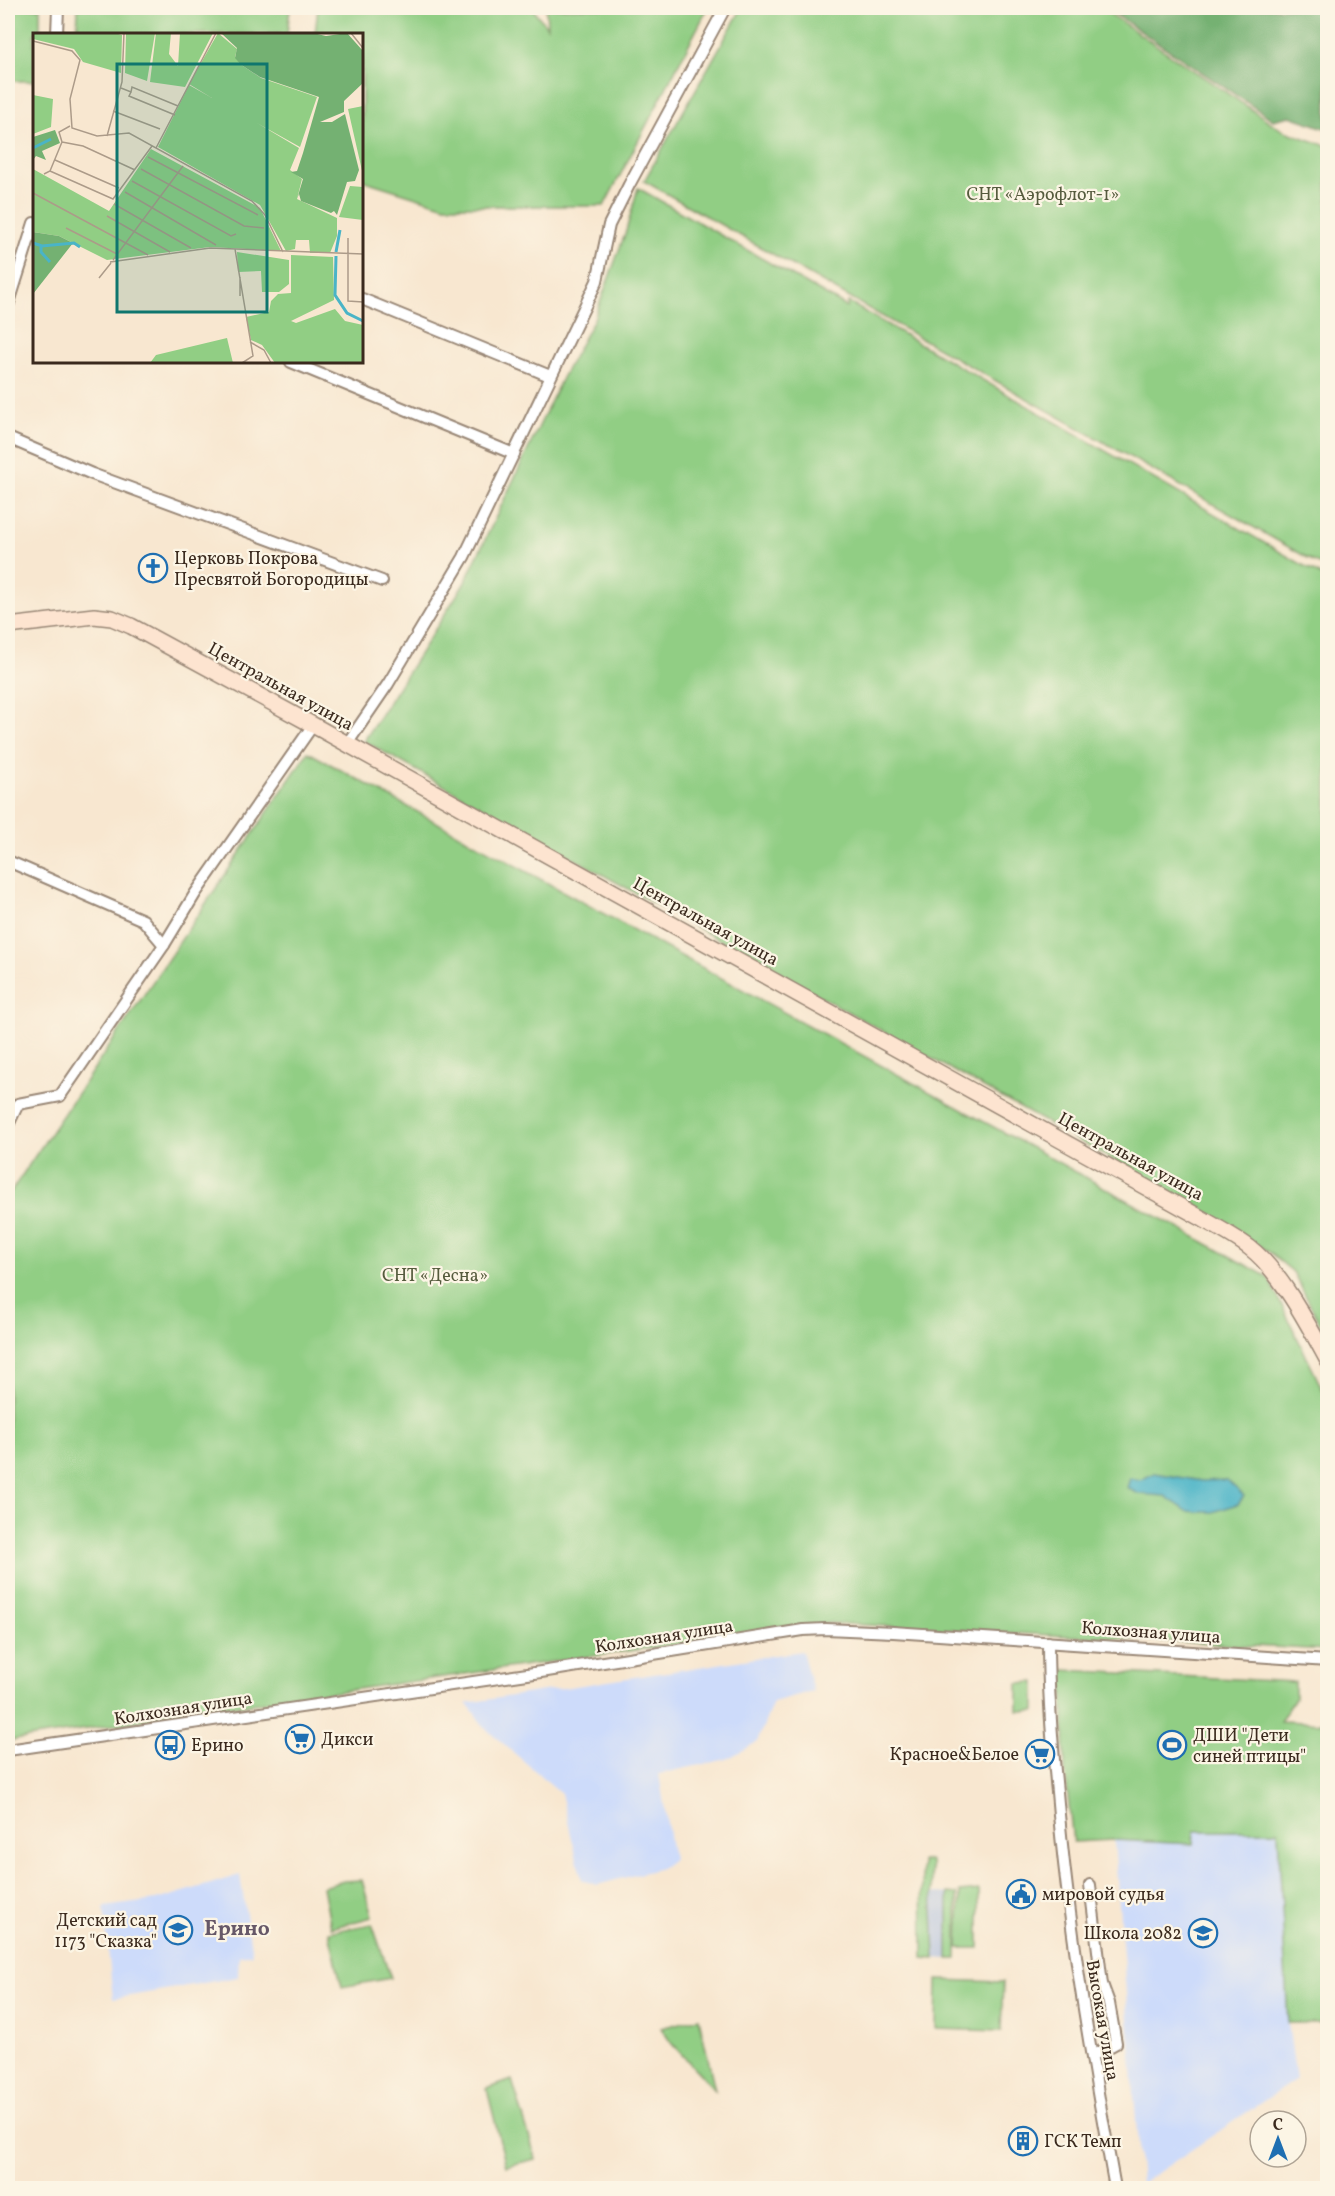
<svg xmlns="http://www.w3.org/2000/svg" width="1335" height="2196" viewBox="0 0 1335 2196" font-family="Vollkorn,serif">
<rect width="100%" height="100%" fill="#fcf5e5"/>
<filter id="ink" filterUnits="userSpaceOnUse"><feTurbulence type="fractalNoise" baseFrequency=".0167" numOctaves="2"/><feDisplacementMap in="SourceGraphic" scale="12" xChannelSelector="R" yChannelSelector="G"/><feConvolveMatrix kernelMatrix="1 2 1 2 8 2 1 2 1" color-interpolation-filters="sRGB"/></filter>
<filter id="wash" filterUnits="userSpaceOnUse"><feTurbulence type="fractalNoise" baseFrequency=".008" numOctaves="4" result="noise"/><feDisplacementMap in="SourceGraphic" scale="24" xChannelSelector="R" yChannelSelector="G"/><feGaussianBlur stdDeviation="1.35" result="paint"/><feColorMatrix in="noise" values="0 0 0 0 0 0 0 0 0 0 0 0 0 0 0 0 0 1.4 0 .05"/><feComposite in="paint" operator="in"/></filter>
<g filter="url(#wash)">
<rect width="100%" height="100%" fill="#f8e7d0"/>
<!-- built -->
<g fill="#cddbfa">
<polygon points="802,1651 813,1691 773,1702 757,1742 727,1759 659,1774 673,1859 661,1868 597,1885 582,1880 561,1793 485,1728 467,1703"/>
<polygon points="1194,1831 1279,1831 1288,2023 1296,2079 1141,2184 1114,1840 1192,1844"/>
<polygon points="240,1875 252,1954 239,1956 238,1977 113,1999 104,1907 157,1900"/>
</g>
<!-- industrial -->
<polygon fill="#b9c5de" points="922,1861 931,1861 933,1893 957,1894 957,1959 923,1958"/>
<!-- green -->
<g fill="#91ce84" stroke="#667c51" stroke-width="1.5">
<polygon points="8,8 40,8 40,34 34,34 34,81 8,81"/>
<polygon points="78,8 290,8 287,34 77,34"/>
<polygon points="318,8 532,8 547,27 546,8 708,8 604,206 445,206 362,180 362,34 315,34"/>
<polygon points="742,8 1101,8 1282,130 1327,146 1327,569 644,181"/>
<polygon points="638,188 847,307 848,302 1327,579 1327,1337 1293,1272 1269,1252 1197,1207 364,741 464,584 562,378 594,319 626,231"/>
<polygon points="308,752 1268,1277 1327,1399 1327,1650 829,1623 272,1701 8,1741 8,1196"/>
<polygon points="1063,1670 1295,1682 1295,1698 1280,1721 1327,1723 1327,2023 1288,2023 1278,1831 1194,1831 1193,1844 1114,1840 1073,1842 1065,1770"/>
<polygon points="1035,1682 1035,1711 1018,1711 1018,1683"/>
<polygon points="922,1861 931,1861 935,1959 923,1958"/>
<polygon points="362,1880 372,1917 331,1928 323,1887 344,1881"/>
<polygon points="979,1890 979,1948 958,1948 960,1892"/>
<polygon points="948,1893 957,1894 957,1959 948,1959"/>
<polygon points="372,1924 391,1978 342,1987 329,1932"/>
<polygon points="937,1980 1003,1982 1001,2031 936,2029"/>
<polygon points="699,2018 715,2090 672,2044 661,2028"/>
<polygon points="512,2080 536,2159 506,2166 487,2089"/>
</g>
<!-- forest -->
<polygon fill="#74b172" stroke="#586e48" stroke-width="1.5" points="1106,8 1327,8 1327,129 1290,116 1273,120"/>
<!-- water -->
<polygon fill="#4ab4c7" stroke="#426f72" stroke-width="1.5" points="1154,1473 1202,1481 1227,1480 1244,1496 1238,1504 1213,1512 1202,1512 1187,1511 1165,1496 1139,1494 1127,1488 1130,1478 1141,1480"/>
</g>
<g filter="url(#ink)">
<g fill="none" stroke-linecap="round" stroke-linejoin="round">
<!-- street casing -->
<g stroke="#9a8877" stroke-width="14">
<g id="street">
<polyline points="57,34 58,8"/>
<polyline points="362,299 550,376"/>
<polyline points="8,306 34,223"/>
<polyline points="291,362 514,454"/>
<polyline points="8,438 92,474 382,581"/>
<polyline points="347,744 388,684 464,557 597,281 609,225 629,185 725,8"/>
<polyline points="8,861 143,920 164,945"/>
<polyline points="8,1125 18,1104 60,1096 164,945 195,894 313,725"/>
<path d="M1048 1642C1048 1692 1052 1742 1057 1792 1068 1925 1091 2057 1115 2188"/>
<polyline points="8,1750 541,1672 803,1630 826,1629 893,1632 1328,1661"/>
<polyline points="1090,1885 1102,1984 1109,2003 1116,2043 1092,2056"/>
</g>
</g>
<!-- secondary casing -->
<g stroke="#9a8877" stroke-width="18">
<path id="secondary" d="M8 626 94 616 112 618 131 626 313 725 1203 1219C1218 1228 1236 1237 1250 1248 1281 1272 1309 1326 1328 1361"/>
</g>
<!-- street -->
<use href="#street" stroke="#fff" stroke-width="10"/>
<!-- secondary -->
<use href="#secondary" stroke="#fde4d0" stroke-width="15"/>
</g>
</g>
<!-- icons -->
<defs>
<g id="church-ring" transform="scale(1.5)"><circle r="9.5" fill="#fcf5e5" stroke="#1f6fb2" stroke-width="1.5"/><path d="M-1.2-6h2.4v3.5h3.3v2.4h-3.3V6h-2.4V-.1h-3.3v-2.4h3.3Z" fill="#1f6fb2"/></g>
<g id="supermarket-ring" transform="scale(1.5)"><circle r="9.5" fill="#fcf5e5" stroke="#1f6fb2" stroke-width="1.5"/><path d="M-6-5.5h2.5l.6 2H6L4.5 2H-2.5L-4.4-4H-6ZM-1.5 3.2a1.3 1.3 0 1 0 .1 0ZM3 3.2a1.3 1.3 0 1 0 .1 0Z" fill="#1f6fb2"/></g>
<g id="bus-ring" transform="scale(1.5)"><circle r="9.5" fill="#fcf5e5" stroke="#1f6fb2" stroke-width="1.5"/><path d="M-5-6H5V4H4V6H2V4H-2V6H-4V4H-5ZM-3.5-4V0h7V-4ZM-3.5 1.2v1.5H-2V1.2ZM2 1.2v1.5H3.5V1.2Z" fill="#1f6fb2"/></g>
<g id="stadium-ring" transform="scale(1.5)"><circle r="9.5" fill="#fcf5e5" stroke="#1f6fb2" stroke-width="1.5"/><path d="M0-5a6.5 5 0 1 0 0 10a6.5 5 0 1 0 0-10ZM-3.5-1.8h7v3.6h-7Z" fill="#1f6fb2"/></g>
<g id="civic-ring" transform="scale(1.5)"><circle r="9.5" fill="#fcf5e5" stroke="#1f6fb2" stroke-width="1.5"/><path d="M-.6-6.5H3V-4.5H.6V-3L4-1V1h2V6H-6V1h2V-1L-.6-3ZM-1.2 2.5V6h2.4V2.5Z" fill="#1f6fb2"/></g>
<g id="school-ring" transform="scale(1.5)"><circle r="9.5" fill="#fcf5e5" stroke="#1f6fb2" stroke-width="1.5"/><path d="M0-5L7-2L0 1L-7-2ZM-4 1L0 2.5L4 1V4Q0 6-4 4Z" fill="#1f6fb2"/></g>
<g id="building-ring" transform="scale(1.5)"><circle r="9.5" fill="#fcf5e5" stroke="#1f6fb2" stroke-width="1.5"/><path d="M-4-6H4V6H1V3H-1V6H-4ZM-2.5-4.3h1.7v1.8h-1.7ZM.8-4.3h1.7v1.8H.8ZM-2.5-1h1.7V.8h-1.7ZM.8-1h1.7V.8H.8Z" fill="#1f6fb2"/></g>
</defs>
<g fill-rule="evenodd">
<use href="#church-ring" x="153" y="568"/>
<use href="#supermarket-ring" x="300" y="1739"/>
<use href="#bus-ring" x="170" y="1745"/>
<use href="#stadium-ring" x="1172" y="1745"/>
<use href="#supermarket-ring" x="1040" y="1754"/>
<use href="#civic-ring" x="1021" y="1894"/>
<use href="#school-ring" x="178" y="1930"/>
<use href="#school-ring" x="1203" y="1933"/>
<use href="#building-ring" x="1023" y="2141"/>
</g>
<g text-anchor="middle" stroke-width="4.5" stroke-linejoin="round" paint-order="stroke">
<!-- park labels -->
<g font-size="18" fill="#555b3d" stroke="#fcf5e5">
<text x="1043" y="200">СНТ «Аэрофлот-1»</text>
<text x="435" y="1281">СНТ «Десна»</text>
</g>
<!-- poi labels -->
<g font-size="18" fill="#3b2a1e" stroke="#fcf5e5" text-anchor="start">
<text x="174" y="564">Церковь Покрова<tspan x="174" dy="21">Пресвятой Богородицы</tspan></text>
<text x="1193" y="1741">ДШИ "Дети<tspan x="1193" dy="21">синей птицы"</tspan></text>
<text x="321" y="1745">Дикси</text>
<text x="191" y="1751">Ерино</text>
<text x="1019" y="1760" text-anchor="end">Красное&amp;Белое</text>
<text x="1042" y="1900">мировой судья</text>
<text x="157" y="1926" text-anchor="end">Детский сад<tspan x="157" dy="21">1173 "Сказка"</tspan></text>
<text x="1182" y="1939" text-anchor="end">Школа 2082</text>
<text x="1044" y="2147">ГСК Темп</text>
</g>
<!-- street labels -->
<g font-size="18" fill="#3b2a1e" stroke="#fcf5e5">
<text transform="translate(281 686) rotate(29)" y="6">Центральная улица</text>
<text transform="translate(706 921) rotate(29)" y="6">Центральная улица</text>
<text transform="translate(1131 1156) rotate(29)" y="6">Центральная улица</text>
<text transform="translate(1151 1632) rotate(4)" y="6">Колхозная улица</text>
<text transform="translate(664 1636) rotate(-9)" y="6">Колхозная улица</text>
<text transform="translate(183 1708) rotate(-9)" y="6">Колхозная улица</text>
<text transform="translate(1103 2020) rotate(80)" y="6">Высокая улица</text>
</g>
<!-- quarter labels -->
<g font-size="21" font-weight="bold" fill="#665868" stroke="#fcf5e5">
<text x="237" y="1935">Ерино</text>
</g>
</g>
<!-- overview -->
<g transform="translate(33 33)">
<rect width="330" height="330" fill="#f8e7d0"/>
<path d="M81 0 89 2 88 40 50 29 41 16 0 6V1L8 0ZM93 0H122L114 48 92 40ZM123 0H138L136 21 145 33 147 0H180L152 54 117 49ZM185 0 204 16 202 24 207 31 228 45 284 64 267 114 224 90 266 115 257 137 269 146 264 166 304 185V203L297 220H277L276 207H263L262 216 253 218 227 172 125 114 156 52 179 65 156 51ZM0 62 20 66 18 94 0 101ZM330 73V142L315 76ZM118 116 227 175 248 218 177 214 74 227 26 203 0 199V136L76 178ZM317 153 330 154V187L306 184ZM204 219 256 227V251L246 259H229L228 238 205 239ZM258 222 300 224 301 267 258 288 263 290 302 276 312 288 330 292V330H242L229 312 218 307 213 284 236 279 238 268 245 261 258 260ZM194 305 200 330H117L123 322Z" fill="#91ce84"/>
<path d="M280 0 293 3 314 0 330 18V50L311 68V79L287 89H299L312 81 326 137 322 148 314 149 304 182 301 178 298 180 268 168 266 161 264 166 270 146 258 139 264 138 270 120 286 64 227 44 207 31 202 25 204 15 189 1ZM22 97 27 110 9 118 13 127 3 123 0 127V104ZM0 199 26 203 40 210 0 261Z" fill="#74b172"/>
<path fill="none" stroke="#4ab4c7" stroke-width="3" d="M0 115 18 106M0 210 9 213 41 210 47 214M8 213V219L17 229M303 219 307 197M303 223 302 262 314 280 330 288"/>
<path fill="none" stroke="#ac9b89" stroke-width="1.5" d="M318 0 330 15M0 8 39 18 47 27 37 66 39 95 64 103 96 100 219 168 232 182 250 219M88 55 98 59 99 54 145 73M98 59 96 63 142 82M80 78 127 96M74 103 89 49 91 0M29 109 50 113 102 137M123 115 183 0M115 124 225 182M22 127 86 155M108 136 211 193 231 195M17 138 80 166 119 113M11 141 17 138 29 109 26 99 37 93M99 148 198 203 203 201M92 159 183 212M0 160 115 222M81 171 158 215M74 183 137 219M33 195 84 221M315 205V268L330 269M202 216 220 323 209 330M80 227 150 133M85 228 77 229 177 215 330 221M207 244V263M66 245 78 230M217 309 231 317 238 330"/>
<path fill="#0f766e" fill-opacity="0.15" stroke="#0f766e" stroke-width="3" d="M84 31H234V279H84Z"/>
<rect width="330" height="330" fill="none" stroke="#3b2a1e" stroke-width="3"/>
</g>
<!-- margin -->
<rect width="1335" height="2196" fill="none" stroke="#fcf5e5" stroke-width="30"/>
<!-- north arrow -->
<g transform="translate(1278 2139)"><circle r="28" fill="#fcf5e5" stroke="#afa495" stroke-width="1.5"/>
<path d="M0-4.5L10 22L0 15L-10 22Z" fill="#1f6fb2"/>
<text y="-9" font-size="16" font-weight="bold" text-anchor="middle" fill="#3b2a1e">С</text>
</g>
</svg>
